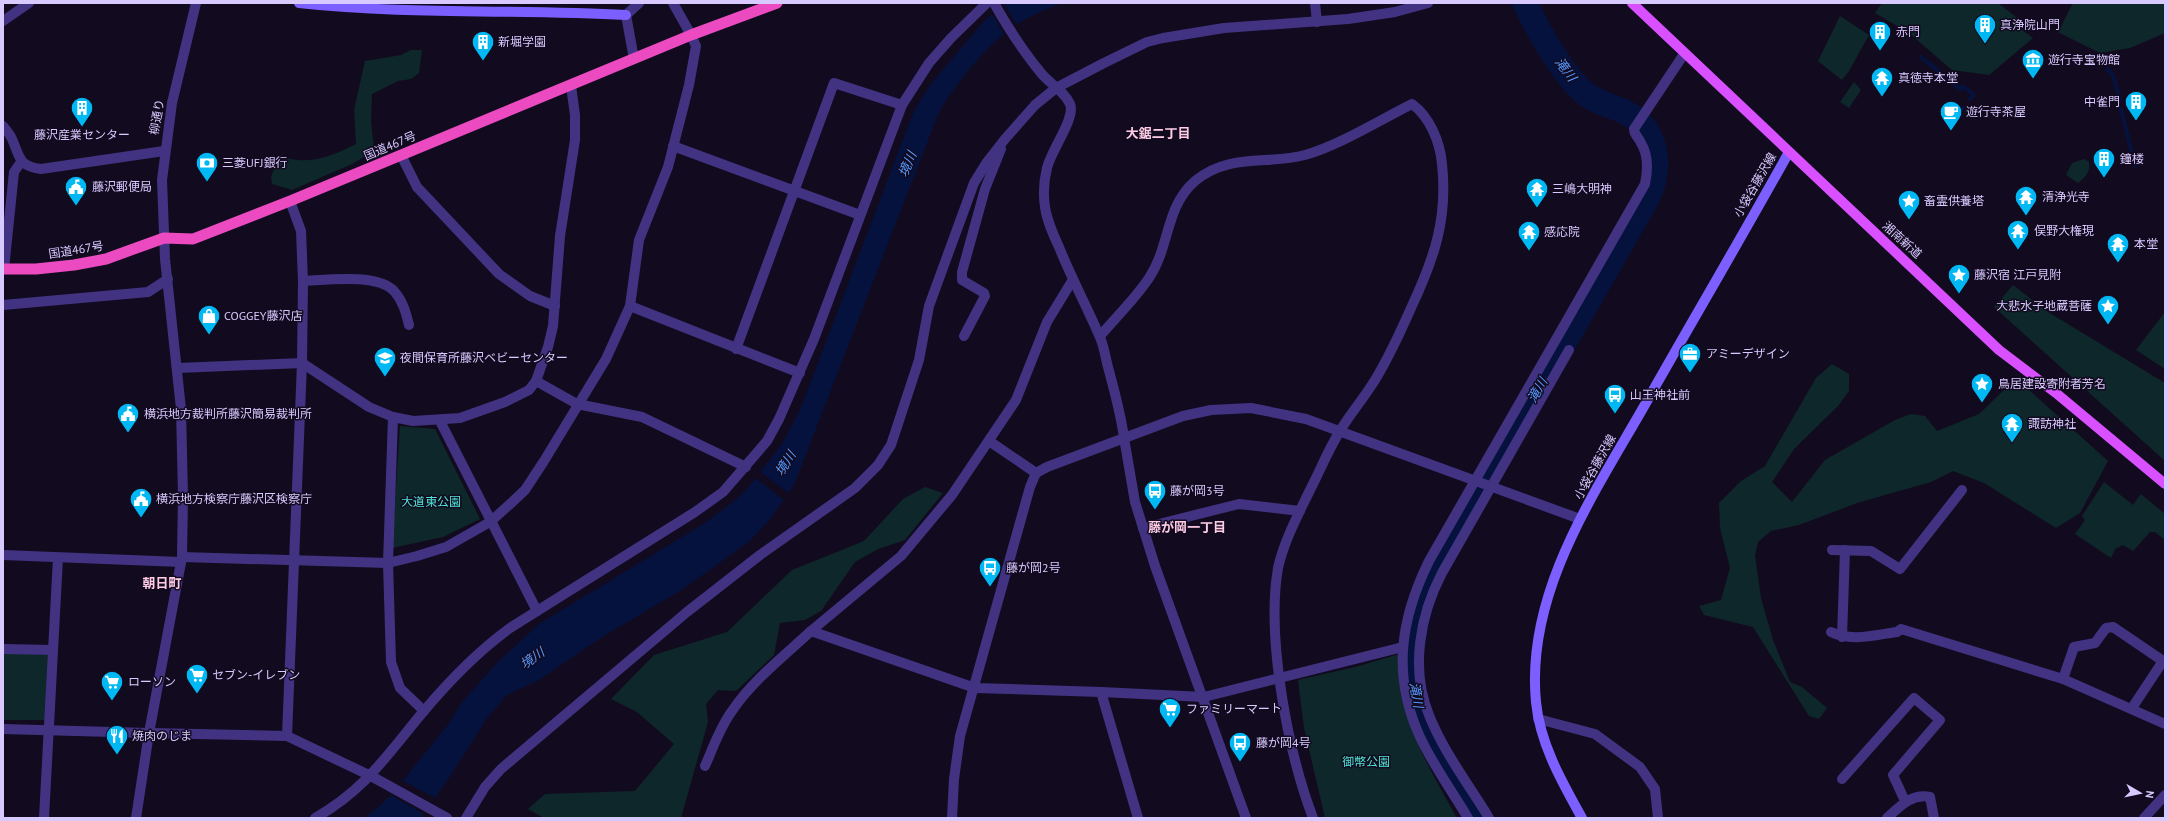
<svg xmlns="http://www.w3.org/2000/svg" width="2168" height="821" viewBox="0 0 2168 821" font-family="'PT Sans','Noto Sans JP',sans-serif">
<rect width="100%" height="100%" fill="#120b1f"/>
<!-- green -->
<g fill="#0e272a">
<polygon points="1882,3 1998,3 2016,17 2014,24 2033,38 1989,75 1952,70 1909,33 1875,13"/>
<polygon points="2073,3 2165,3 2165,33 2130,48 2100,53 2058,32"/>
<polygon points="1840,16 1869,35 1849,71 1842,80 1818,61"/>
<path d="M411 50H422L419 73 411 79 398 81 372 94 371 121 374 151 352 164 292 190 272 184 271 177 279 156C308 166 330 157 356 144L354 110 365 61 401 55Z"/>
<polygon points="1854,82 1861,90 1849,108 1840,102"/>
<path d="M2084 159 2089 162C2091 171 2085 178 2078 183L2066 175 2072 163Z"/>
<polygon points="2013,285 2048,312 2165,383 2165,461 1994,307"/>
<polygon points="2165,312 2165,369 2136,350"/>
<polygon points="1832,364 1849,374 1849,391 1838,406 1794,449 1772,482 1792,502 1825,460 1895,420 1911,414 1925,416 1937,431 1979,414 2004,390 2019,381 2108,461 2080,513 2056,528 1984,483 1953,471 1931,482 1857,503 1799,525 1771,531 1758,542 1755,556 1761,598 1773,640 1790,682 1802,687 1827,708 1819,719 1809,716 1753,627 1704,615 1699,606 1721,600 1730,568 1720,528 1719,503 1741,481 1765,466 1816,378"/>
<polygon points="400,426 435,429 480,519 443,537 392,548"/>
<polygon points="2104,482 2133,505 2141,494 2165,514 2165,540 2155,532 2150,532 2133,551 2123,545 2115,549 2111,558 2075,534 2085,520 2082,516"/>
<polygon points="925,487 943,493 905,540 878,549 855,562 821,611 805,620 780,623 774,655 736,691 718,690 706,704 708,722 681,818 544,818 528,809 545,794 635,791 674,744 637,712 611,699 654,655 727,632 792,570 864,541 903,499"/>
<polygon points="3,653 48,655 45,720 3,720"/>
<path d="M1399 654C1399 665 1398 677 1400 688 1409 735 1434 777 1457 818H1325L1304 728 1298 680 1359 666Z"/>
</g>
<!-- water -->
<path fill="#06123e" d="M1006 3H1063C1050 8 1036 13 1024 20 989 41 960 78 939 112L794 485 771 518 750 541 683 589 599 639 539 680 507 695 487 718 451 775 421 818H364L374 811 391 795 447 726 462 702 497 663 539 624 705 523 734 501 748 488 782 444 800 410 914 111 930 85 985 20Z"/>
<!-- pier -->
<g fill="#120b1f">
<polygon points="1001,3 1004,3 1018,27 1005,36 991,12"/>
<polygon points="759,471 790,494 785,501 754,477"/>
<polygon points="401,780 437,799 426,815 389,794"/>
</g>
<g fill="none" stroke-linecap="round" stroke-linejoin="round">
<!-- stream -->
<g stroke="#06123e" stroke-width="4">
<polyline points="1921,57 1960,89 1963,86 1974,95 1970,99"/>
<polyline points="2107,69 2113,75 2120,101"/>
<polyline points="2121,109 2135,166"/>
<polyline points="1958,114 1963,108"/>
</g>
<!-- river -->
<path stroke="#06123e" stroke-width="25" d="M1479 818C1458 783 1432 748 1418 709 1403 665 1416 608 1435 568L1648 197C1662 166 1658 129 1625 112 1612 106 1598 103 1586 94 1564 77 1537 29 1525 3"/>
<!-- minor -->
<g stroke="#423382" stroke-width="10">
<path d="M994 3C1008 28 1023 51 1041 73 1050 84 1065 92 1070 104 1076 118 1051 150 1047 168 1044 180 1043 194 1045 207 1047 221 1053 234 1059 247 1071 277 1086 305 1099 335 1104 345 1105 356 1108 367 1114 390 1121 414 1124 438"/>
<polyline points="1315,3 1317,22"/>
<polyline points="3,21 29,3"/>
<polyline points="634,59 626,15 639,3"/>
<path d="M3 126C6 130 10 134 12 139 20 157 18 166 41 169L164 151"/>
<polyline points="673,146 860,215"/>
<polyline points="401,155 417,187 499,274 530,296 555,306"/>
<polyline points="4,269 14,172 21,162"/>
<path d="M303 281C326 280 377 273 394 291 403 301 406 313 409 325"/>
<polyline points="1072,281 1047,322 1016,400 952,495 901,556 811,631 975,688 1101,692 1138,818"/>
<polyline points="630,306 800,373"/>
<polyline points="964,336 985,296 984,293 962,280 962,272 985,189 1001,149"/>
<path d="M1100 336C1116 317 1135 299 1149 278 1170 247 1165 207 1195 181 1228 153 1267 165 1305 155 1338 146 1380 120 1412 104 1430 117 1440 142 1442 164 1448 219 1434 259 1411 308 1400 333 1389 357 1375 380 1364 398 1350 414 1340 431 1328 450 1320 471 1310 490 1298 515 1284 541 1278 568 1266 638 1288 752 1313 818"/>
<polyline points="736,349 834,83 902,105"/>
<polyline points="178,368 302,363 369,407 393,417 413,421 460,418 505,402 529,390 536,381 548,347 553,326 560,236 575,140 575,115 571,86"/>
<polyline points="536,381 577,404 642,417 746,467"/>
<polyline points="393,417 388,563 391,662 400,688 424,711"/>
<polyline points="440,421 537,611"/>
<polyline points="989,441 1036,473"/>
<polyline points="1143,528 1239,504 1300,511"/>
<polyline points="1832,550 1871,551 1900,569 1962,490"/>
<polyline points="182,557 388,563 417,556 446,547 490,522 509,505 525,490 544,461 606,359 630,306 639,240 668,167 689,85 696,46 691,35"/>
<path d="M1831 632C1851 642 1875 635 1897 632L1901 629 2063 679 2165 724"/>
<polyline points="1842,637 1845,550"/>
<polyline points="3,649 53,650"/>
<polyline points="2063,679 2074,647 2095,643 2106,628 2113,627 2163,661 2132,708"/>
<polyline points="1101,692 1204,697 1403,647"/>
<polyline points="1538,719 1595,734 1640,767 1655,789 1658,818"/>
<polyline points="3,729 149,733"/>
<polyline points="287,736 302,363 303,281 301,231 290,201"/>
<path d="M705 766C713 748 720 727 732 711 753 680 784 656 811 631"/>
<polyline points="1842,779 1914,698 1940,720 1893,775 1905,801"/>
<polyline points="44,818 58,558"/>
<path d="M315 818C365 790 387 755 423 712 449 681 477 652 510 628L695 512 723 492 767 441 779 419 814 339 902 105 929 63 951 38 987 3"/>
<polyline points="466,818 485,787 501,769 687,612 760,555 855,488 878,465 891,445 919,360 929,306 974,183 987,162 1005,139 1035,105 1056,88 1104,63 1147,42 1163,38 1224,28 1348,19 1395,12 1428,3"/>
<path d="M1468 818C1452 791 1433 765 1420 737 1392 676 1400 620 1429 561L1645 184C1648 170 1649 156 1641 143 1639 138 1634 135 1634 129L1684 54"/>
<path d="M1489 818C1469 785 1443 751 1429 715 1410 669 1420 615 1442 573L1569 350"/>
<path d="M1887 818C1900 806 1912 793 1930 797L1934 818"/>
<polyline points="2144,818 2165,795"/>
</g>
<!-- tertiary -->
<g stroke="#423382" stroke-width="10">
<polyline points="673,3 691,35"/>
<polyline points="3,305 148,292 168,279"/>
<polyline points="1124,438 1135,502 1155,566 1246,818"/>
<polyline points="3,555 181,562"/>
<polyline points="149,733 287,736 371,776 447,818"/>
<polyline points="136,818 149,733 182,557 183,496 181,409 165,259 162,180 172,103 196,3"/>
<polyline points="952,818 954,779 960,736 1030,487 1036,473 1047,467 1183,416 1211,410 1251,408 1306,419 1580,519"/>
</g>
<!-- secondary -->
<g stroke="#7c60ff" stroke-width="10">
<path d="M299 3C408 15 517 9 626 15"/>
<path d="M1582 818C1562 782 1540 744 1536 702 1525 589 1599 487 1651 394 1697 313 1744 233 1789 152"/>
</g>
<!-- primary -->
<polyline stroke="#d850ff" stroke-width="10" points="1632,3 1999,350 2056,393 2165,484"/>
<!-- trunk -->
<polyline stroke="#ec4ac0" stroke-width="11" points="3,269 36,269 74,265 106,259 164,238 193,239 290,201 691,35 777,3"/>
</g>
<!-- icons -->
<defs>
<g id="building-pin" transform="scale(1.15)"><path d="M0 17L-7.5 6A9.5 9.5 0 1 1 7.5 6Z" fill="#00b8f4" stroke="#120b1f"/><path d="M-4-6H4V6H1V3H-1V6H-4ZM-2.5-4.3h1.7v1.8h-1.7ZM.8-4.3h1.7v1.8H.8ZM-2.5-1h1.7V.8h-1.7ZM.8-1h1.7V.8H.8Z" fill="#fff"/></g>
<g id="museum-pin" transform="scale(1.15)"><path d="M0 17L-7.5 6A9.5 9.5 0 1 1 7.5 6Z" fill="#00b8f4" stroke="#120b1f"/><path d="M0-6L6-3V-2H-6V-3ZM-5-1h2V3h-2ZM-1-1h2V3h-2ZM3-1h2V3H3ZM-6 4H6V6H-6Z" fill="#fff"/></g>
<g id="temple-pin" transform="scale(1.15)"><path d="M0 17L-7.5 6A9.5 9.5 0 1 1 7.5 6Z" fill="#00b8f4" stroke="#120b1f"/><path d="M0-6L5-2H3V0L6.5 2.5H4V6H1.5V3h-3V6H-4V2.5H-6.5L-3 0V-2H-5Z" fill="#fff"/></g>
<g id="cafe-pin" transform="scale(1.15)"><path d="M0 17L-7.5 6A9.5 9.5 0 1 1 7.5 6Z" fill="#00b8f4" stroke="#120b1f"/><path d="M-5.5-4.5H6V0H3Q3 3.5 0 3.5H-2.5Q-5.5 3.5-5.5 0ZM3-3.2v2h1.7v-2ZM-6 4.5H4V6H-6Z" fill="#fff"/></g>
<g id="bank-pin" transform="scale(1.15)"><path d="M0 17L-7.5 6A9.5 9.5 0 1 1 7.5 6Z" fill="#00b8f4" stroke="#120b1f"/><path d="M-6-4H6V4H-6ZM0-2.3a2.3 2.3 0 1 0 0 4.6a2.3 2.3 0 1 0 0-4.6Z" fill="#fff"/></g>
<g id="civic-pin" transform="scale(1.15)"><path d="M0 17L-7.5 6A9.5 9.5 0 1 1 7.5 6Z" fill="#00b8f4" stroke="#120b1f"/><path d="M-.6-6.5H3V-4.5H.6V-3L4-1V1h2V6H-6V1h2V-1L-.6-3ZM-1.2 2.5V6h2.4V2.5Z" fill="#fff"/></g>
<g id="sight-pin" transform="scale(1.15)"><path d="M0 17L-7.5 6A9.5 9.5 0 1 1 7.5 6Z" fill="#00b8f4" stroke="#120b1f"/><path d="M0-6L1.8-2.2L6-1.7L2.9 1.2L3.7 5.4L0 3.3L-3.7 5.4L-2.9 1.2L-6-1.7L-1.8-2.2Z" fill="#fff"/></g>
<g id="shop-pin" transform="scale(1.15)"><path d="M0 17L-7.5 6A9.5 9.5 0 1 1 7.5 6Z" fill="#00b8f4" stroke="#120b1f"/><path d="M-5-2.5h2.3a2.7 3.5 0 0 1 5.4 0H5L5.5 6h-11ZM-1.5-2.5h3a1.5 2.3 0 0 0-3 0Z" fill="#fff"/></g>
<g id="office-pin" transform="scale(1.15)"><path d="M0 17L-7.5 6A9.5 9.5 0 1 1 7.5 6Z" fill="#00b8f4" stroke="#120b1f"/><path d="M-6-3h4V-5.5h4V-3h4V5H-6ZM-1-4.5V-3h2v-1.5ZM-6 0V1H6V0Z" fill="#fff"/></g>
<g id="school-pin" transform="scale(1.15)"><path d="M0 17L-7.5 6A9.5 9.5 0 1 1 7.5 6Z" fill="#00b8f4" stroke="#120b1f"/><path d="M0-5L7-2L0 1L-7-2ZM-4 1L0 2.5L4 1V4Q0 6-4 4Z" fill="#fff"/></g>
<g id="bus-pin" transform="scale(1.15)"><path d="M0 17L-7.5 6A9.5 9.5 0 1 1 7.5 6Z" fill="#00b8f4" stroke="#120b1f"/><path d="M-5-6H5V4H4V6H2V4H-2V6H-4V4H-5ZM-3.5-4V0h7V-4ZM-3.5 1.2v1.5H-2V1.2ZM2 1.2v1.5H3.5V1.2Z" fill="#fff"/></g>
<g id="supermarket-pin" transform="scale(1.15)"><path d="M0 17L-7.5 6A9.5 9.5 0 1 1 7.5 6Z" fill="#00b8f4" stroke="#120b1f"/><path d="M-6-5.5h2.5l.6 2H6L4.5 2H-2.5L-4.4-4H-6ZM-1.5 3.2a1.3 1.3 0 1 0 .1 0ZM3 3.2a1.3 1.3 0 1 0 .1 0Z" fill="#fff"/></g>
<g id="restaurant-pin" transform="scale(1.15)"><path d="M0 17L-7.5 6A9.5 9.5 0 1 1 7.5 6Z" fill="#00b8f4" stroke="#120b1f"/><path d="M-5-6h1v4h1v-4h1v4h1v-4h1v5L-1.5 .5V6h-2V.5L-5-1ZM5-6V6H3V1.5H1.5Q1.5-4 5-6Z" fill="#fff"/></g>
</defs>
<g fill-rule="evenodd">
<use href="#building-pin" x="1985" y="25"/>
<use href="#building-pin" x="1880" y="32"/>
<use href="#building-pin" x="483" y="42"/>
<use href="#museum-pin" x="2033" y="60"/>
<use href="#temple-pin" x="1882" y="78"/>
<use href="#building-pin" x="2136" y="102"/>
<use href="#building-pin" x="82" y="108"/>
<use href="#cafe-pin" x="1951" y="112"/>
<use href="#building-pin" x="2104" y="159"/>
<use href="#bank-pin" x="207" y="163"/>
<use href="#civic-pin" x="76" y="187"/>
<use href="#temple-pin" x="1537" y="189"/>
<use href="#temple-pin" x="2026" y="197"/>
<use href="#sight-pin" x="1909" y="201"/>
<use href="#temple-pin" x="2018" y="231"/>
<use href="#temple-pin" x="1529" y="232"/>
<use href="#temple-pin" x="2118" y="244"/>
<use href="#sight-pin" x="1959" y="275"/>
<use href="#sight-pin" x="2108" y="306"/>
<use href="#shop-pin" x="209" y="316"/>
<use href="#office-pin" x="1690" y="354"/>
<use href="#school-pin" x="385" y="358"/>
<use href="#sight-pin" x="1982" y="384"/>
<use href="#bus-pin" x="1615" y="395"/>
<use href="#civic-pin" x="128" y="414"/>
<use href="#temple-pin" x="2012" y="424"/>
<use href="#bus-pin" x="1155" y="491"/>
<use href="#civic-pin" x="141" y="499"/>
<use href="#bus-pin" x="990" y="568"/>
<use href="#supermarket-pin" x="197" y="675"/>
<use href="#supermarket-pin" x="112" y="682"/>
<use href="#supermarket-pin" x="1170" y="709"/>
<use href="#restaurant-pin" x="117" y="736"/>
<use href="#bus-pin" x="1240" y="743"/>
</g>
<g text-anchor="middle" stroke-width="3" stroke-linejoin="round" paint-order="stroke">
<!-- poi labels -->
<g font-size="12" fill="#d8c9ff" stroke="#120b1f" text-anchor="start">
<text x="2000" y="29">真浄院山門</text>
<text x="1896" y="36">赤門</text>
<text x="498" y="46">新堀学園</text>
<text x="2048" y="64">遊行寺宝物館</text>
<text x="1898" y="82">真徳寺本堂</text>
<text x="2120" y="106" text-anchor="end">中雀門</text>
<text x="1966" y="116">遊行寺茶屋</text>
<text x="82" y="139" text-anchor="middle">藤沢産業センター</text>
<text x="2120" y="163">鐘楼</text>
<text x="222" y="167">三菱UFJ銀行</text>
<text x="92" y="191">藤沢郵便局</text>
<text x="1552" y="193">三嶋大明神</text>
<text x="2042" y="201">清浄光寺</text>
<text x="1924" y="205">畜霊供養塔</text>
<text x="2034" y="235">俣野大権現</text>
<text x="1544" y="236">感応院</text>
<text x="2134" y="248">本堂</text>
<text x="1974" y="279">藤沢宿 江戸見附</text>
<text x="2092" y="310" text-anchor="end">大悲水子地蔵菩薩</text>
<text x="224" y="320">COGGEY藤沢店</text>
<text x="1706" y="358">アミーデザイン</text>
<text x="400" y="362">夜間保育所藤沢ベビーセンター</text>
<text x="1998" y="388">鳥居建設寄附者芳名</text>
<text x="1630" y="399">山王神社前</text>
<text x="144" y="418">横浜地方裁判所藤沢簡易裁判所</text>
<text x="2028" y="428">諏訪神社</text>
<text x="1170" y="495">藤が岡3号</text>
<text x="156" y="503">横浜地方検察庁藤沢区検察庁</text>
<text x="1006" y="572">藤が岡2号</text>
<text x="212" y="679">セブン-イレブン</text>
<text x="128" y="686">ローソン</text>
<text x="1186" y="713">ファミリーマート</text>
<text x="132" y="740">焼肉のじま</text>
<text x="1256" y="747">藤が岡4号</text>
</g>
<!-- street labels -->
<g font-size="12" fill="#d8c9ff" stroke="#120b1f">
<text transform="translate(157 117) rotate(-80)" y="4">柳通り</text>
<text transform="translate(390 146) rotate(-23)" y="4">国道467号</text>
<text transform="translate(1755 185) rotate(-60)" y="4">小袋谷藤沢線</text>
<text transform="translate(1902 240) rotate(42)" y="4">湘南新道</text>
<text transform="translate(76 250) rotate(-9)" y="4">国道467号</text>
<text transform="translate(1595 467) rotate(-61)" y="4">小袋谷藤沢線</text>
</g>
<!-- park labels -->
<g font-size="12" fill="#4fe6d6" stroke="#120b1f">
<text x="431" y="506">大道東公園</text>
<text x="1366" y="766">御幣公園</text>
</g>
<!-- water labels -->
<g font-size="13" font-style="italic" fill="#5799ff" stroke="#120b1f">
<text transform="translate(1566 69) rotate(53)" y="5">滝川</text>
<text transform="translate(907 164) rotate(-67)" y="5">境川</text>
<text transform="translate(1537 390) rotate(-60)" y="5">滝川</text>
<text transform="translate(785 463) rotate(-58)" y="5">境川</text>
<text transform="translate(532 658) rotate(-35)" y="5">境川</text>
<text transform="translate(1417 695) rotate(80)" y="5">滝川</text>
</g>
<!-- neighbourhood labels -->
<g font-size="13" font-weight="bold" fill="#ffcbe5" stroke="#120b1f">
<text x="1158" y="138">大鋸二丁目</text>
<text x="1187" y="532">藤が岡一丁目</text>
<text x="162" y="588">朝日町</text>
</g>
</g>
<!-- border -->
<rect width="2168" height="821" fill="none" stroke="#d8c9ff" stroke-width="8"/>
<!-- north arrow -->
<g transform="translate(2140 793) rotate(99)" stroke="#120b1f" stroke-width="3" paint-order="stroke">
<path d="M0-3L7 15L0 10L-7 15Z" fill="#d8c9ff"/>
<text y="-6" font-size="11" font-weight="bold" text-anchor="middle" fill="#d8c9ff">N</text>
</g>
</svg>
